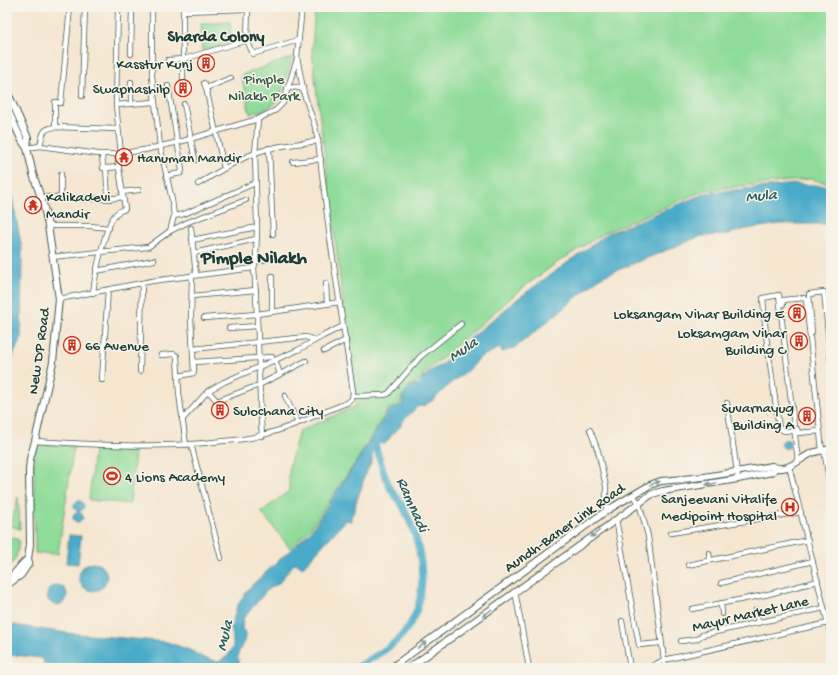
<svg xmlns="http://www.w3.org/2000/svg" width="838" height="675" viewBox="0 0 838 675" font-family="'Gochi Hand',sans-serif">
<rect width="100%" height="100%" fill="#f7f3e8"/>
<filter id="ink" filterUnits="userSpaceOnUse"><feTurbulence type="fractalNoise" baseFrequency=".025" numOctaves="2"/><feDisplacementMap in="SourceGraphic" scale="8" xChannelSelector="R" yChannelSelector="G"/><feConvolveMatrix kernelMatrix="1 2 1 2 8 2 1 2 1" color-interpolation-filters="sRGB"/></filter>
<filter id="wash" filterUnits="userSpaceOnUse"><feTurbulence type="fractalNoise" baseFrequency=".012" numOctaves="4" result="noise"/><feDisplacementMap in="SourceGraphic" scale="16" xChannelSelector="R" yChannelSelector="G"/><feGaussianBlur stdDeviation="0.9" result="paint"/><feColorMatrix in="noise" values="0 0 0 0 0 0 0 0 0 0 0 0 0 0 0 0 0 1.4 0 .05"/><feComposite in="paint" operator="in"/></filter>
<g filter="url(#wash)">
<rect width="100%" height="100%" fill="#f5e6d0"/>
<!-- green -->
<g fill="#8fdc9a" stroke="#578c67">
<polygon points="315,7 831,7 831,184 810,179 705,190 606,232 558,262 520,290 427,371 417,383 409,385 408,389 402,397 399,406 395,408 391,407 388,409 355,463 310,529 290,548 261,512 289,491 289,467 299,431 356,406 316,87 312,49"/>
<polygon points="230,22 232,42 202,51 201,24"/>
<path d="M293 57 280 97C273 108 262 110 250 114L241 75Z"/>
<polygon points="36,444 74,446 58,554 35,553 34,464"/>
<polygon points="94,448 135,452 130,504 89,500"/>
<polygon points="18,497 20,529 11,526"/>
<path d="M8 536 19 540C18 549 18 558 11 564H7V540Z"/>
</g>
<!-- water -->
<g fill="#4aabc9" stroke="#34747e">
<polygon points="7,184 12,196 22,249 21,338 7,369"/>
<path d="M796 184 831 186V224H780L746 229 725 235 701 236 601 277 530 336 514 348 503 352 501 351 500 348 480 357 472 367 452 382 433 400 423 406 417 407 403 421 400 427 395 431 385 444 379 443 372 454V461L364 477 362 486 356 502 355 511 351 516V521L346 520 302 568 296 563 293 565 278 584 268 589 243 619 242 629C250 637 240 646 238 655 237 659 239 664 240 668H71L43 665 44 661 41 658 14 655 7 657V624L67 633 167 642 190 650 202 657 218 662 228 656 233 647V637L231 628 237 606 250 587 311 531 356 463 389 410 400 406 402 404 403 396 409 389V386C416 384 421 387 422 377L426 376C429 370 434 369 440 366 444 364 447 359 449 356L520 297 607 234 706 193Z"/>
<circle cx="786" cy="444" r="4.5"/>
<circle cx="79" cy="506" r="5"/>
<circle cx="78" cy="517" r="5"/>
<polygon points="69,535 81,536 78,564 66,563"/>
<circle cx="93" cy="577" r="14"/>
<circle cx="57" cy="595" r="10"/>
</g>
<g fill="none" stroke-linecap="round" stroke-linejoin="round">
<!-- river -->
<path stroke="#4aabc9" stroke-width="7" d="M356 668C372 658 391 648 403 634 429 603 425 557 410 522 407 516 405 510 402 505 399 499 393 494 390 488 383 474 380 459 375 444"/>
</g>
</g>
<g filter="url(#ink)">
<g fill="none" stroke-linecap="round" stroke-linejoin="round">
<!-- minor casing -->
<g stroke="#3f564b" stroke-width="6">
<g id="minor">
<polyline points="118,7 116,105 121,154"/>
<polyline points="248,7 247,40 253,54 298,40"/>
<polyline points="183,11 248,9"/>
<polyline points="131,54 132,7"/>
<polyline points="168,60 184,59 247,40"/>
<polyline points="183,81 183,7"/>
<polyline points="131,82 131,104"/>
<polyline points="204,83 206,88 231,78"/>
<polyline points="206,88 224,168"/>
<polyline points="287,89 295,87 303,89"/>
<polyline points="82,96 85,7"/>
<polyline points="184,104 195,160"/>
<polyline points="116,105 154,102"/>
<path d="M258 119 255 153 257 227 256 261 254 268C259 324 258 380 262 436"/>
<polyline points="55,127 55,102 61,103 70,7"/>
<path d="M40 146C43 133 42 129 55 127L118 129"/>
<polyline points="27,148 40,146 98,154 117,154 144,150 183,141 258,119 276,110 283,103 297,59"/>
<polyline points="269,148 273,234"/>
<polyline points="102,154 103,168 106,168"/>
<polyline points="293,162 321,159"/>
<polyline points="166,176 181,173 182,170 168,86"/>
<path d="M198 184C217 173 235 161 255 153 275 145 298 144 318 141"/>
<polyline points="122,192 139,190"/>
<polyline points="40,197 108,199 123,197"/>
<polyline points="61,198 61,174"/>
<polyline points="108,199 106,168 119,167"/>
<polyline points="174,216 184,214 255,183"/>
<polyline points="48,226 90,226 109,228"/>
<polyline points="191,228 196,275"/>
<polyline points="170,231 188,222 246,200"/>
<polyline points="192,240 257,227"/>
<polyline points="194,253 256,239"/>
<polyline points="52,257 148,247 170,231 174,216 172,200 160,146 152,76 152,7"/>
<polyline points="256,261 274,258"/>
<polyline points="96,271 154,260"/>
<polyline points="326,283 327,304"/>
<path d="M93 293C95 276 105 223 117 213 119 211 123 210 125 209L117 154"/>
<polyline points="192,296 256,290"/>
<polyline points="59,299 152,281 254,268"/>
<polyline points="783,304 783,300 804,298 806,300 822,451"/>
<polyline points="272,311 272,276"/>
<polyline points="204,318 257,314 340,302"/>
<polyline points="229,328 257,326"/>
<polyline points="812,333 809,294 824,292 831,363"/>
<polyline points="193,349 306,337 315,340"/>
<polyline points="324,351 346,340"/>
<polyline points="161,355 174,354 177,356 179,393 186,445"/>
<polyline points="275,360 280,374"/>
<polyline points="194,362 272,357"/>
<polyline points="140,371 142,283"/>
<polyline points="179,376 194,373 191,318 192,275"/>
<polyline points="102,380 108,290"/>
<polyline points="208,391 217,401 259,385 306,361"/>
<polyline points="285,396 298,423"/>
<polyline points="353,396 384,395 388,394 420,357 461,324"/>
<polyline points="727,403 738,479"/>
<polyline points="182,420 208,391 224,382 298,350 323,336 343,326"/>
<polyline points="797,429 798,433 820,431"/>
<polyline points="590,430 598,451 606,486 606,511"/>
<polyline points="795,431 784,431 779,428 766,335 763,298 779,295 798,462"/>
<path d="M35 441C98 445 161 449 223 441 236 440 250 439 262 435 292 428 319 413 347 403L352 399 353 391 330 239 318 141 314 123 304 94 297 57 302 7"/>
<polyline points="191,444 221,558"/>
<polyline points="824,450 831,490"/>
<polyline points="789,466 831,636"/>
<polyline points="633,495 639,503 648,536 665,668"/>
<polyline points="616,519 639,645 661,643"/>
<polyline points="671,533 801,512"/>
<polyline points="709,553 710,560"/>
<polyline points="688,565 808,540"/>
<polyline points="721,583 813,561"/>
<polyline points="515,591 529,668"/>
<polyline points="721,603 722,614"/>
<polyline points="692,609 765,595 818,581"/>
<polyline points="756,610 758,623"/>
<polyline points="622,621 630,668"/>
<polyline points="681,641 697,639 702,635 824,608"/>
<polyline points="648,668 664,660 828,623"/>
</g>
</g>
<!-- major casing -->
<g stroke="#3f564b" stroke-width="8">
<g id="major">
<polyline points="7,91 28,138 27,148 33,174 44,207 48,226 59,299 53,362 35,441 30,459 29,470 30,544 28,559 29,563 21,575 7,585"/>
<polyline points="7,108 22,141 27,148"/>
<path d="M7 579C18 573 20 564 28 559"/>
<path d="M391 668 606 511 650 485 661 481 704 477 772 466C787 474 800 458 812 453 818 451 825 450 831 449"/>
<polyline points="409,668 652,494 663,491 738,479 772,472 776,468"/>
</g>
</g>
<!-- minor -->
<use href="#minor" stroke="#fff" stroke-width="4.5"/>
<!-- major -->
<use href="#major" stroke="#fff" stroke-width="6"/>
</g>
<!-- one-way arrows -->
<defs><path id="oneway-solid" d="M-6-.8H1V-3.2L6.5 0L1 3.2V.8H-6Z"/></defs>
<g fill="#8f9e9a">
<use href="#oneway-solid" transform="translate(655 483) rotate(-19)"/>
<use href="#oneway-solid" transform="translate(711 484) rotate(171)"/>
<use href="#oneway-solid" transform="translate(595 534) rotate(144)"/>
<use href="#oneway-solid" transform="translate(487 613) rotate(143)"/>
<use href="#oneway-solid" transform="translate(422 645) rotate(-37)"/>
</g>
</g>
<!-- icons -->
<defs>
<g id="building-ring" transform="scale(0.9)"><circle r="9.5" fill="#f7f3e8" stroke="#c8321e" stroke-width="1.5"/><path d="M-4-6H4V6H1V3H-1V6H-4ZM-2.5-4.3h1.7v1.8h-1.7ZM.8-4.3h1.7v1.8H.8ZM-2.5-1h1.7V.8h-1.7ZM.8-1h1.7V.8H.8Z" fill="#c8321e"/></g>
<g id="temple-ring" transform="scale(0.9)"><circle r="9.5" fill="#f7f3e8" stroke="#c8321e" stroke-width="1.5"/><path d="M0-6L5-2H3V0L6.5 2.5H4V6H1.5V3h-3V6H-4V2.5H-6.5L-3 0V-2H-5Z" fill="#c8321e"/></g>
<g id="stadium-ring" transform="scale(0.9)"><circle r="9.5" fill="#f7f3e8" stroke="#c8321e" stroke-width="1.5"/><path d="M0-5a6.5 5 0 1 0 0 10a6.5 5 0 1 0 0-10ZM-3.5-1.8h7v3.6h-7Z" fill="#c8321e"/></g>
<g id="hospital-ring" transform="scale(0.9)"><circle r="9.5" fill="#f7f3e8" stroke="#c8321e" stroke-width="1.5"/><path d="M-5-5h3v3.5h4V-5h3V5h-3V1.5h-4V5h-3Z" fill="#c8321e"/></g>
</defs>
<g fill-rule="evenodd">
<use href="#building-ring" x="206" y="63"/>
<use href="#building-ring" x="183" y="88"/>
<use href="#temple-ring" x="124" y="157"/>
<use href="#temple-ring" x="33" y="205"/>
<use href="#building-ring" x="797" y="313"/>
<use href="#building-ring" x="799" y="341"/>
<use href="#building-ring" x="72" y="345"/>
<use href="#building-ring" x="220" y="410"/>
<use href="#building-ring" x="807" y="416"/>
<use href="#stadium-ring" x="112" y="476"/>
<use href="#hospital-ring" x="790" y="507"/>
</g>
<g text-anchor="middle" stroke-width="3" stroke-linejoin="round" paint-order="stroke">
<!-- poi labels -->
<g font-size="15" fill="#1f3d34" stroke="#f7f3e8" text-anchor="end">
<text x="193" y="68">Kasstur Kunj</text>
<text x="170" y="93">Swapnashilp</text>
<text x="137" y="162" text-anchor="start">Hanuman Mandir</text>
<text x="46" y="201" text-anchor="start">Kalikadevi<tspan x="46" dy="17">Mandir</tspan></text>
<text x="784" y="318">Loksangam Vihar Building E</text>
<text x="786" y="337">Loksamgam Vihar<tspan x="786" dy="17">Building C</tspan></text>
<text x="85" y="350" text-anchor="start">66 Avenue</text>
<text x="794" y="412">Suvarnayug<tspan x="794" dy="17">Building A</tspan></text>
<text x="233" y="415" text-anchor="start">Sulochana City</text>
<text x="125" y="481" text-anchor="start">4 Lions Academy</text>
<text x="777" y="503">Sanjeevani Vitalife<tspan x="777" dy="17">Medipoint Hospital</tspan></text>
</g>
<!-- park labels -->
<g font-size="15" fill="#355d48" stroke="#f7f3e8">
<text x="264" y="83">Pimple<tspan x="264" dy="17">Nilakh Park</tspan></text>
</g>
<!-- street labels -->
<g font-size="15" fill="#1f3d34" stroke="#f7f3e8">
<text transform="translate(38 351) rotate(-82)" y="5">New DP Road</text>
<text transform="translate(564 527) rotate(-35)" y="5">Aundh-Baner Link Road</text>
<text transform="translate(750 613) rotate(-13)" y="5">Mayur Market Lane</text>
</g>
<!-- neighbourhood labels -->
<g font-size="16" font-weight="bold" fill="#1f3d34" stroke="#f7f3e8">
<text x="216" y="41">Sharda Colony</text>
</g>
<!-- water labels -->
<g font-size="16" font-style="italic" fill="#2c5e61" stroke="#f7f3e8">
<text transform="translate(761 194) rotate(-5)" y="6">Mula</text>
<text transform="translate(462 348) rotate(-34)" y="6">Mula</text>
<text transform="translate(414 504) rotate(66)" y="6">Ramnadi</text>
<text transform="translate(223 635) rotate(-77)" y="6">Mula</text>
</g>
<!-- district labels -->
<g font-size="19" font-weight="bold" fill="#1f3d34" stroke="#f7f3e8">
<text x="254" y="263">Pimple Nilakh</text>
</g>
</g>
<!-- margin -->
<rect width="838" height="675" fill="none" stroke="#f7f3e8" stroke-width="24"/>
</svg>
